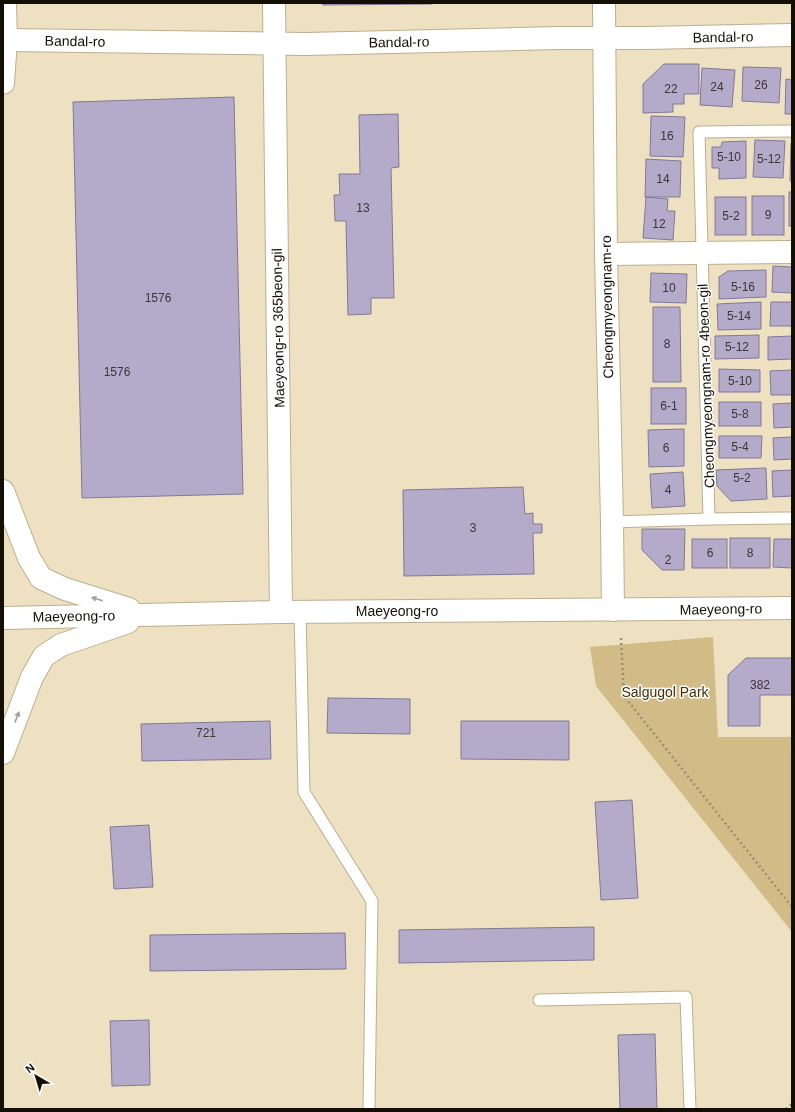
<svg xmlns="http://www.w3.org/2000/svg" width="795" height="1112" viewBox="0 0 795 1112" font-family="Helvetica,sans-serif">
<rect width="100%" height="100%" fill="#eee1c2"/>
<!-- green -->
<polygon fill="#d1bc87" points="713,637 718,737 792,737 792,932 596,686 590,647"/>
<!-- building -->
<g fill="#b3abc9" stroke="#817995">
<polygon points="321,3 432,3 432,4 323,5"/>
<polygon points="664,64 699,64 699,94 684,94 684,104 673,104 673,112 643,113 643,84"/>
<polygon points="743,67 781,68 779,103 742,101"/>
<polygon points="702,68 735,70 732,107 700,105"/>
<polygon points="786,79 792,80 792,114 785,114"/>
<polygon points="234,97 243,494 82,498 73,102"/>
<polygon points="398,114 399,167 391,168 394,298 371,298 371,314 348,315 346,221 335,221 334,195 340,195 339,174 360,174 359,115"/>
<polygon points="651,116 685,117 683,157 650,156"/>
<polygon points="755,140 785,141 783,178 753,177"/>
<polygon points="746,141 746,178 719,179 719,168 712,168 712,147 721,147 722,142"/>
<polygon points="791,143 792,143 792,181 790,181"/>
<polygon points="646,159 681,161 680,197 645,197"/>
<rect x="789" y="192" width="3" height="34"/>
<rect x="752" y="196" width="32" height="39"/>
<polygon points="646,197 668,199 667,211 675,211 673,240 643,238"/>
<rect x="715" y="197" width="31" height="38"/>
<polygon points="773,266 792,267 792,293 772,292"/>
<polygon points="766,270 766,297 719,299 719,277 728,271"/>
<polygon points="651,273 687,274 686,303 650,302"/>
<polygon points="761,302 761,329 718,330 717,304"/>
<polygon points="771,302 792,302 792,326 770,326"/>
<polygon points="653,307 680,307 681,382 653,382"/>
<polygon points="759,335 759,358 715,359 715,336"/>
<polygon points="792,336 792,359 768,360 768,337"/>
<polygon points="719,369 760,370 760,392 719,392"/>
<polygon points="792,370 792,395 771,395 770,371"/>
<rect x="651" y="388" width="35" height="36"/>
<rect x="719" y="402" width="42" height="24"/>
<polygon points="792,403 792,427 774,428 773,404"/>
<polygon points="684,429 684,466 649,467 648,430"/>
<polygon points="719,436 762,436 761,458 719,458"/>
<polygon points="792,437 792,459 774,460 773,438"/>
<polygon points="766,468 767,499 731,501 717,486 716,470"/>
<polygon points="792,470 792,496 773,497 772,471"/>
<polygon points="683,472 685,506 652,508 650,474"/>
<polygon points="523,487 525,514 533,513 533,524 542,524 542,533 533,533 534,574 404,576 403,490"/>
<polygon points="642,529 685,529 684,570 662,570 642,550"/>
<rect x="730" y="538" width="40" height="30"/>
<rect x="692" y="539" width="35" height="29"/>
<polygon points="774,539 792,539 792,568 773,567"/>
<polygon points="746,658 792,658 792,695 760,695 760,726 728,726 728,675"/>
<polygon points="328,698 410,699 410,734 327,733"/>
<polygon points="270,721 271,759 142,761 141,724"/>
<polygon points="461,721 569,721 569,760 461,759"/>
<polygon points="632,800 638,898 601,900 595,802"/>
<polygon points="149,825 153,887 114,889 110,827"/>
<polygon points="594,927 594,960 399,963 399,930"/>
<polygon points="345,933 346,969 150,971 150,935"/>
<polygon points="149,1020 150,1085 112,1086 110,1021"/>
<polygon points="655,1034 657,1109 620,1109 618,1035"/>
</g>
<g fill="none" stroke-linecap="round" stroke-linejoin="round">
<!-- lane casing -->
<g stroke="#bbaf91" stroke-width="13">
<g id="lane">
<polyline points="709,519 699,132 792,131"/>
<polyline points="612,522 709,519 792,518"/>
<polyline points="300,612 304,792 372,901 369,1109"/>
<polyline points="539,1000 686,997 690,1109"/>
</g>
</g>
<!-- street casing -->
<g stroke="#bbaf91" stroke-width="24">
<g id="street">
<polyline points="274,3 281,612"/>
<polyline points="604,3 606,254 612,522 613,610"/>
<polyline points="606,254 792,252"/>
</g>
</g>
<!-- secondary casing -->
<g stroke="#bbaf91" stroke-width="24">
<g id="secondary">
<polyline points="6,40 306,44 558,38 647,38 792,35"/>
<polyline points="3,491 29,558 41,578 65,589 129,609"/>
<polyline points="3,618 281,612 792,608"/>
<polyline points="3,753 32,677 44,656 61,645 128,622"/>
</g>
</g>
<!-- primary casing -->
<g stroke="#bbaf91" stroke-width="24">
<polyline id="primary" points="3,83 6,40 5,3"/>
</g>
<!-- path -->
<g stroke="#998f78" stroke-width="2.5" stroke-dasharray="2 3" stroke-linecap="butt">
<polyline points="621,638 624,696 792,907"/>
<polyline points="786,1109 792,1104"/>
</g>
<!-- lane -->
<use href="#lane" stroke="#fff" stroke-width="11"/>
<!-- street -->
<use href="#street" stroke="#fff" stroke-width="22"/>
<!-- secondary -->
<use href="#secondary" stroke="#fff" stroke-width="22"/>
<!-- primary -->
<use href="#primary" stroke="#fff" stroke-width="22"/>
</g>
<!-- one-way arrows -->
<defs><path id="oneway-solid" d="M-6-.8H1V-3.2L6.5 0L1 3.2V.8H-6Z"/></defs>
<g fill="#a19f9b">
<use href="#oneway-solid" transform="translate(97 599) rotate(-163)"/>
<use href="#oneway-solid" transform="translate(17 717) rotate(-69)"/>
</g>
<g text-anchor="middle" stroke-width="3" stroke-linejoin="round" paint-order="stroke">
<!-- number labels -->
<g font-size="12" fill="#3c3636">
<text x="761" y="89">26</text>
<text x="717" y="91">24</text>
<text x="671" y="93">22</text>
<text x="667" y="140">16</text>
<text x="729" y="161">5-10</text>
<text x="769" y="163">5-12</text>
<text x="663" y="183">14</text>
<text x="363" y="212">13</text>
<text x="768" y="219">9</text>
<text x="731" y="220">5-2</text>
<text x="659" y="228">12</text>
<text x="743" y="291">5-16</text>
<text x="669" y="292">10</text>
<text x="158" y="302">1576</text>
<text x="739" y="320">5-14</text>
<text x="667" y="348">8</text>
<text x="737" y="351">5-12</text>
<text x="117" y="376">1576</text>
<text x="740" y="385">5-10</text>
<text x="669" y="410">6-1</text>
<text x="740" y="418">5-8</text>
<text x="740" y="451">5-4</text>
<text x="666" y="452">6</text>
<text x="742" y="482">5-2</text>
<text x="668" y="494">4</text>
<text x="473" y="532">3</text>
<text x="710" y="557">6</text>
<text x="750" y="557">8</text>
<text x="668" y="564">2</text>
<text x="760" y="689">382</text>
<text x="206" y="737">721</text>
</g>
<!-- street labels -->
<g font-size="14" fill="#140f05" stroke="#fff">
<text transform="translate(723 37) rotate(-1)" y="5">Bandal-ro</text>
<text transform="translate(75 41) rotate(1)" y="5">Bandal-ro</text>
<text transform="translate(399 42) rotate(-1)" y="5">Bandal-ro</text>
<text transform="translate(607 307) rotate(-91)" y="5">Cheongmyeongnam-ro</text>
<text transform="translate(278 328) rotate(-91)" y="5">Maeyeong-ro 365beon-gil</text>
<text transform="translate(706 386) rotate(-92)" y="5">Cheongmyeongnam-ro 4beon-gil</text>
<text transform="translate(721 609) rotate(-1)" y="5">Maeyeong-ro</text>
<text x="397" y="616">Maeyeong-ro</text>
<text transform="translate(74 616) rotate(-1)" y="5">Maeyeong-ro</text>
</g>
<!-- park labels -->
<g font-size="14" fill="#3f3006" stroke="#fff">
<text x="665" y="697">Salgugol Park</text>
</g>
</g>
<!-- border -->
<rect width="795" height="1112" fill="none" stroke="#140f05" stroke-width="8"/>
<!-- north arrow -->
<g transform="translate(36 1076) rotate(322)" stroke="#ffffff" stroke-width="3" paint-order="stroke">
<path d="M0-3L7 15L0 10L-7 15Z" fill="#140f05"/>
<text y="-6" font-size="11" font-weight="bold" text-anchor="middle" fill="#140f05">N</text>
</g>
</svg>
